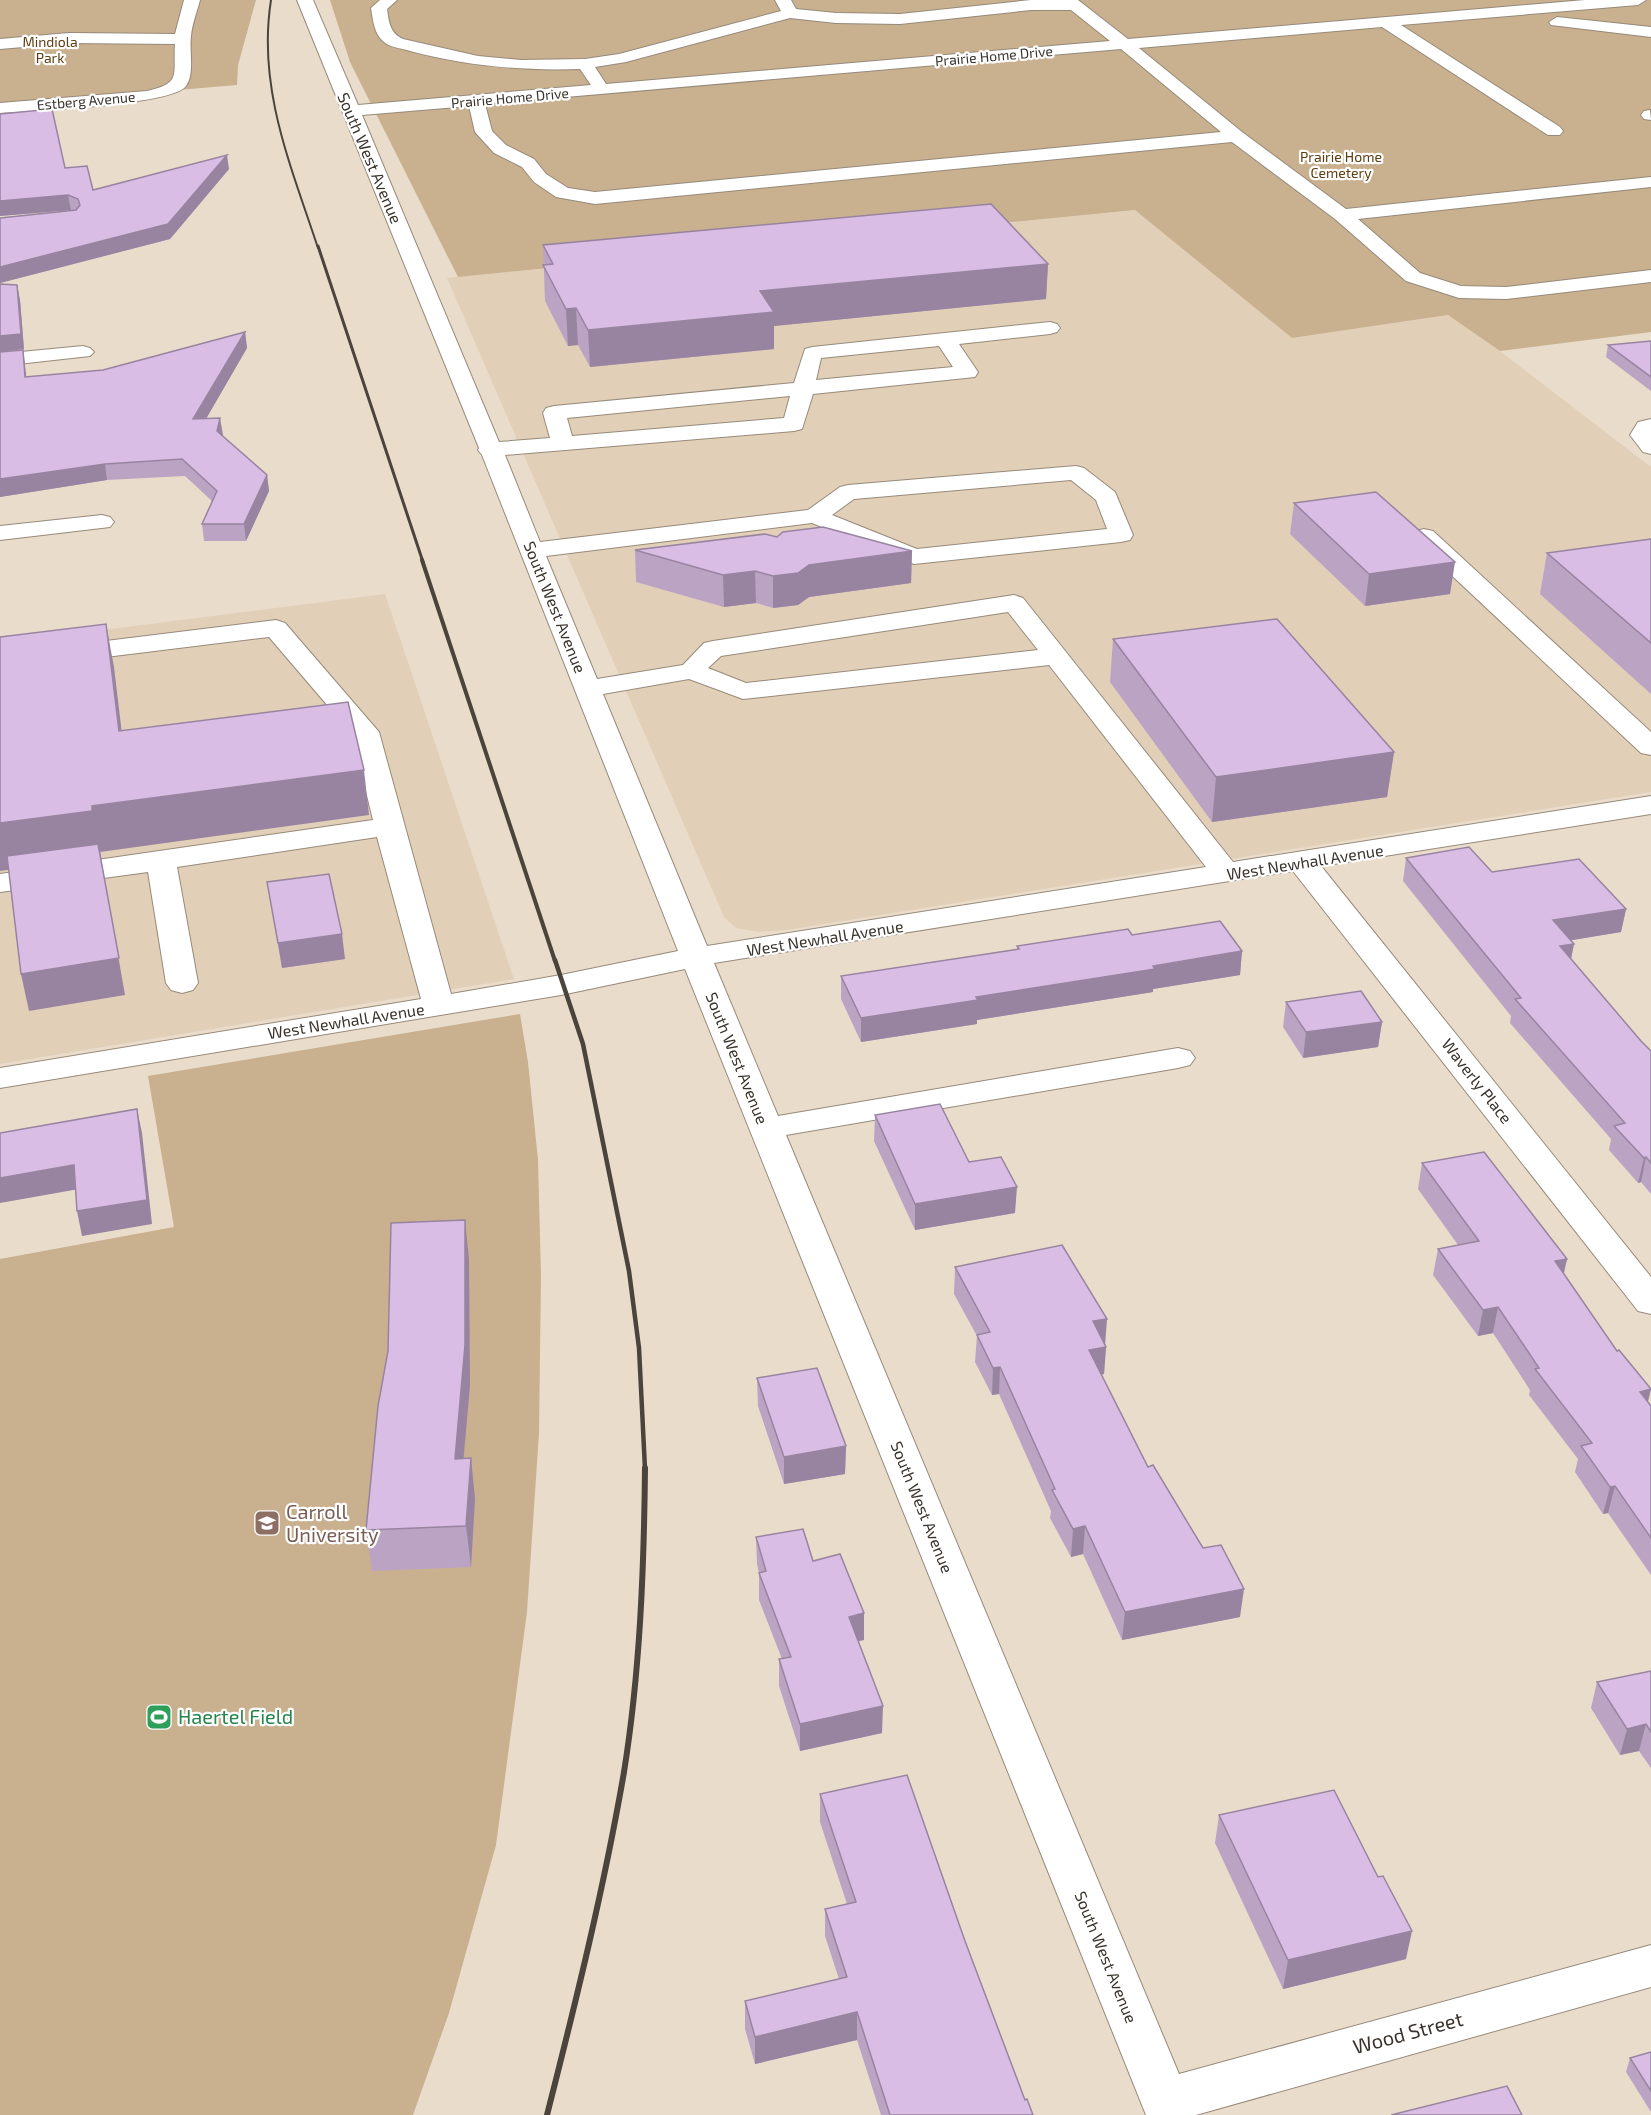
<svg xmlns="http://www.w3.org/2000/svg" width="1651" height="2115" viewBox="0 0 1651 2115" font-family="'Exo 2',sans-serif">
<rect width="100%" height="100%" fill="#eadccb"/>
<!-- built -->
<g fill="#e2cfb8">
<polygon points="1136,210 1292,338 1448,315 1500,351 1651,467 1651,792 787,930 758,932 736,928 724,917 447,278"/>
<polygon points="385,594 514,979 0,1064 0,643"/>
</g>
<!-- green -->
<g fill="#c9b08f">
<polygon points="0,0 256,0 238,65 237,85 0,105"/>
<polygon points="330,0 1651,0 1651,332 1500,351 1448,315 1292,338 1135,210 458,277 350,62"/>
<polygon points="520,1014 528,1062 538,1160 541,1275 539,1433 527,1612 496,1845 449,2013 413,2115 0,2115 0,1259 174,1227 148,1076"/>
</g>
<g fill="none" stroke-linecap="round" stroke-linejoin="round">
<!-- minor casing -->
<g stroke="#968a7a" stroke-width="2">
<g id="minor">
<path d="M184 0H200C197 12 192 24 191 36 189 50 195 74 186 86 173 105 29 111 0 113V103L147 91C182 83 173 76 175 44L69 43 0 49V39L69 33 175 34Z"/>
<path d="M297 0H313L358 105 591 85 580 69C521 71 467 66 410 51 402 48 391 48 384 42 374 34 373 20 371 8L380 0H397L387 9C389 23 390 33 403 39L478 56 521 60 585 59 619 54 781 11 775 0H791L796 9 836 13 900 14 1031 0H1078L1128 39 1585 0H1646L1638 5 1401 25 1560 127 1563 131 1560 135H1548L1382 27 1139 48 1242 132 1346 209 1651 177V187L1358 219 1420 273 1461 286 1506 287 1651 270V282L1506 299 1459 298 1406 281 1335 219 1232 142 595 204 556 197 534 182 522 167 494 153 475 132 469 106 362 115 499 442 550 438 543 413 546 408 554 406 794 383 805 349 812 347 1050 322 1057 324 1060 328 1057 332 1050 334 959 344 978 372 975 377 813 394 802 429 794 431 505 455 540 542 808 510 840 487 848 485 1076 466 1084 468 1115 492 1133 535 1130 540 1121 542 914 564 812 523 546 556 597 679 683 665 704 643 713 641 1014 595 1023 598 1233 862 1651 796V814L1321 866 1651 1277V1314L1638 1311 1293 871 714 963 778 1116 1178 1048 1190 1051 1195 1058 1190 1065 1178 1068 786 1135 1179 2074 1651 1945V1987L1196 2115H1146L685 969 561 995 0 1088V1068L421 999 377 837 177 867 198 983 193 990 182 993 171 990 166 983 148 872 0 892V874L373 820 352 734 269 637 0 670V654L276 620 285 623 379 732 451 994 561 975 678 951 482 455 478 450 479 448ZM1031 10H1071L1110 41 606 84 595 67 626 62 790 18 836 23 900 24ZM1121 49 1221 132 595 192 568 188 546 174 534 159 506 145 492 131 485 104ZM939 346 953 367 816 380 821 358ZM790 396 784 418 572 436 567 418ZM1071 480 1096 500 1107 529 917 549 832 515 854 499ZM1008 612 1038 650 746 683 708 668 721 656ZM1049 665 1206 867 707 946 603 694 689 679 743 699Z"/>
<polygon points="1557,17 1651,27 1651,37 1551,25 1549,22"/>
<polygon points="1650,110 1651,120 1644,119 1641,115 1644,111"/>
<polygon points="83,346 90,348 94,352 90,356 0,366 0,354"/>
<polygon points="1651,419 1651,454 1643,452 1630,435 1638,422"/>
<polygon points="102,515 110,517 114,522 110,527 0,540 0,526"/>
<polygon points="1424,529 1433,531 1651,732 1651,755 1641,753 1415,541 1412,536 1415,531"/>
</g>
</g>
<!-- minor -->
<use href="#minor" fill="#fff" fill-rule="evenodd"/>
<!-- rail-far4 -->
<path stroke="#4a443c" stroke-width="2" d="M271 0C257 88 291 166 318 248"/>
<!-- rail-far3 -->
<polyline stroke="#4a443c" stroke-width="3" points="318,246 423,562"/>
<!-- rail-far2 -->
<polyline stroke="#4a443c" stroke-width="4" points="422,560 555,961"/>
<!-- rail-far1 -->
<polyline stroke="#4a443c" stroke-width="4.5" points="555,960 583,1044 629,1271 639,1348 645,1469"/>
<!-- rail -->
<path stroke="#4a443c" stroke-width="6" d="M547 2115C576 2001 604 1888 624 1772 640 1672 644 1569 645 1468"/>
</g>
<!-- wall -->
<g fill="#bba3c4">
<polygon points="0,114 93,190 229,169 170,239 0,283 0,218 72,210 0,216"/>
<polygon points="543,245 1048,264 1046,299 774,326 774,349 590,367 578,345 568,346 545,301"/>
<polygon points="0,284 17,285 20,300 24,349 10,351 23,350 26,377 103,370 245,332 247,348 206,419 223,435 222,436 267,475 269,491 246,541 204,541 202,524 212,501 185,476 107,480 0,497"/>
<polygon points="1651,341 1651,391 1606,357 1608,345"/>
<polygon points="1294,503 1450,594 1365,606 1290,534"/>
<polygon points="777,537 912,551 911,583 809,597 798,605 773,608 756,603 724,607 636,582 635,550"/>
<polygon points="1651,539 1651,694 1540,594 1547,553"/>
<polygon points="1113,639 1394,752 1387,797 1212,822 1110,682"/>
<polygon points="1406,858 1492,872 1626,909 1621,932 1571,940 1574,944 1571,959 1641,1041 1651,1051 1651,1194 1641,1182 1638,1183 1609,1150 1611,1139 1510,1023 1511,1016 1403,881"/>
<polygon points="267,882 345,959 282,968"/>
<polygon points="1132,935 1242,951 1240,975 1153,989 1153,992 977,1020 977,1024 861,1042 841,999 841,976 1017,949 1017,946"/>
<polygon points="1286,1002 1382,1022 1378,1047 1303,1058 1283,1027"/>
<polygon points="875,1115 969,1162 1015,1213 915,1230 874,1141"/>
<polygon points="1422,1163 1567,1259 1564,1273 1617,1351 1651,1389 1648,1402 1651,1406 1651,1575 1608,1513 1603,1514 1575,1472 1578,1459 1529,1395 1530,1390 1493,1333 1478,1336 1433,1275 1438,1249 1458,1245 1418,1189"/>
<polygon points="469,1259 470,1385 463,1458 471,1458 475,1499 471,1567 372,1571 366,1530"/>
<polygon points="955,1267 1105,1344 1106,1347 1104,1374 1101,1375 1148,1467 1240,1617 1122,1640 1083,1554 1071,1557 1050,1518 1051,1511 999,1394 992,1395 975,1362 977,1336 954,1294"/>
<polygon points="757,1378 846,1446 845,1474 784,1484 758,1406"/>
<polygon points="756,1537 813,1561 864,1640 858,1641 882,1733 800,1751 779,1686 779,1659 782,1659 759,1600 759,1573 757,1564"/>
<polygon points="1651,1671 1651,1768 1639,1751 1620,1755 1591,1708 1597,1682"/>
<polygon points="820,1794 965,1941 1025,2100 1033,2115 881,2115 857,2040 755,2064 745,2029 745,2001 839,1979 825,1936 825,1909 847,1904 820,1822"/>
<polygon points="1219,1815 1406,1959 1283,1989 1215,1843"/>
<polygon points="1651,2052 1651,2112 1626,2072 1630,2058"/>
</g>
<!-- shaded-wall -->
<g fill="#9884a0">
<polygon points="227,155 229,169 170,239 0,283 0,267"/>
<polygon points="68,195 71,210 0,216 0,201"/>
<polygon points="1048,264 1046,299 774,326 774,349 590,367 588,330 760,291"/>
<polygon points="17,285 20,300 24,349 0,352 0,336"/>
<polygon points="576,308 578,345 568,346 566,309"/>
<polygon points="245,332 247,348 196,436 193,419"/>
<polygon points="23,350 25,365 28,393 25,377"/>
<polygon points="220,418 223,435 219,448 217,431"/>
<polygon points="105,464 107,480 0,497 0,479"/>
<polygon points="267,475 269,491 246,541 244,524"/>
<polygon points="912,551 911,583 809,597 798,605 773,608 773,576 809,565"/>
<polygon points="1455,562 1450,594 1365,606 1369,574"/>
<polygon points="755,571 756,603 724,607 723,575"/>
<polygon points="106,624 114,667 127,776 119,731"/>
<polygon points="1394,752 1387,797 1212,822 1216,777"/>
<polygon points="364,770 369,815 100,852 125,995 29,1011 21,974 101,857 0,871 0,823 92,806"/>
<polygon points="1626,909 1621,932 1549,944 1553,920"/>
<polygon points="342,934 345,959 282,968 278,943"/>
<polygon points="1574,944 1569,968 1560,946"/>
<polygon points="1242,951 1240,975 1153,989 1153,992 977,1020 977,1024 861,1042 861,1018 976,997"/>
<polygon points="1382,1022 1378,1047 1303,1058 1306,1032"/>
<polygon points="137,1109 142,1133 152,1224 82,1236 77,1211"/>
<polygon points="1646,1157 1641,1182 1638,1183 1644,1158"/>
<polygon points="74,1165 79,1189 0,1203 0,1178"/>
<polygon points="1017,1187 1015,1213 915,1230 915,1204"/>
<polygon points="465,1220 469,1259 470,1385 460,1499 455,1459"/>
<polygon points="1567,1259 1561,1285 1555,1261"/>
<polygon points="1498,1307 1493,1333 1478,1336 1483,1310"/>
<polygon points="1107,1319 1105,1346 1093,1321"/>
<polygon points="1106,1347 1104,1374 1087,1377 1089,1350"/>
<polygon points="1000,1367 999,1394 992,1395 993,1368"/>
<polygon points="1651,1389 1644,1416 1640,1392"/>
<polygon points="846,1446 845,1474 784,1484 784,1457"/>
<polygon points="471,1458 475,1499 471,1567 466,1526"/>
<polygon points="1615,1486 1608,1513 1603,1514 1610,1487"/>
<polygon points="1085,1526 1083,1554 1071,1557 1073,1529"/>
<polygon points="1244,1589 1240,1617 1122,1640 1125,1612"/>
<polygon points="864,1613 864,1640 849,1643 849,1617"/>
<polygon points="883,1706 882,1733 800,1751 800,1724"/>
<polygon points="1646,1724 1639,1751 1620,1755 1627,1729"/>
<polygon points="1412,1931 1406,1959 1283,1989 1288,1960"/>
<polygon points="857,2012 857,2040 755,2064 755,2037"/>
</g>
<!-- building -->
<g fill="#d9bde4" stroke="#9884a0" stroke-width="1.5">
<polygon points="52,109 65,168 87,166 93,190 227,155 168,224 0,267 0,218 76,210 80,205 78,199 68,195 0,201 0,114"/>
<polygon points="991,204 1048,264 760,291 774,312 588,330 576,308 566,309 543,265 553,264 543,245"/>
<polygon points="0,284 17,285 21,334 0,336"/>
<polygon points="245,332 193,419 220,418 217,431 267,475 244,524 202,524 217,491 182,459 105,464 0,479 0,352 23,350 25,377 103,370"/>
<polygon points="1651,341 1651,377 1608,345"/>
<polygon points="1376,492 1455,562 1369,574 1294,503"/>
<polygon points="823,527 912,551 809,565 798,573 773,576 755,571 723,575 635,550 765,534 777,537 783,532"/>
<polygon points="1651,539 1651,643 1547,553"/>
<polygon points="1277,619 1394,752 1216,777 1113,639"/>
<polygon points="106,624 119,731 348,702 364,770 92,806 92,811 0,823 0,637"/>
<polygon points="98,844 119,958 21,974 7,856"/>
<polygon points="1469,847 1492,872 1579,859 1626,909 1553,920 1574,944 1560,946 1641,1041 1651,1051 1651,1163 1646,1157 1644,1158 1614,1126 1625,1123 1515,999 1521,998 1406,858"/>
<polygon points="329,874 342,934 278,943 267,882"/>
<polygon points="1220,921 1242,951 1153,966 1155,969 976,997 978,1000 861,1018 841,976 1019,949 1017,946 1128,929 1132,935"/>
<polygon points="1361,991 1382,1022 1306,1032 1286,1002"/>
<polygon points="940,1104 969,1162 1001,1157 1017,1187 915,1204 875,1115"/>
<polygon points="137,1109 147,1200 77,1211 74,1165 0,1178 0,1133"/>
<polygon points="1484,1152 1567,1259 1555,1261 1617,1351 1619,1350 1651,1389 1640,1392 1651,1406 1651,1538 1615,1486 1610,1487 1581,1446 1592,1443 1535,1369 1539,1368 1498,1307 1483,1310 1438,1249 1479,1241 1422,1163"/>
<polygon points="465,1220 465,1345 455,1459 471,1458 466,1526 366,1530 378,1406 388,1351 391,1223"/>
<polygon points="1062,1245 1107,1319 1093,1321 1106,1347 1089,1350 1148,1467 1153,1465 1203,1548 1221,1545 1244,1589 1125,1612 1085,1526 1073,1529 1052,1490 1055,1489 1000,1367 993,1368 977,1335 990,1332 955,1267"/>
<polygon points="817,1368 846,1446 784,1457 757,1378"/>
<polygon points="803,1529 813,1561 840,1554 864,1613 849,1617 883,1706 800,1724 779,1659 791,1657 759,1573 766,1571 756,1537"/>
<polygon points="1651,1671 1651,1732 1646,1724 1627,1729 1597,1682"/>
<polygon points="907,1775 965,1941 1025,2100 1027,2099 1033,2115 890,2115 857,2012 755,2037 745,2001 847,1977 825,1909 856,1902 820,1794"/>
<polygon points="1334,1790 1378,1877 1383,1876 1412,1931 1288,1960 1219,1815"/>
<polygon points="1651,2052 1651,2091 1630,2058"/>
<polygon points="1507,2086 1522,2115 1391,2115"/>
</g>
<!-- icons -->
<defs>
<g id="university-square" transform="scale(1.35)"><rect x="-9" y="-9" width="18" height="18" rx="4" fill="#8d6e63" stroke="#fff"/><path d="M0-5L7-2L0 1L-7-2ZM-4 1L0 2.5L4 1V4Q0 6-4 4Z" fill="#fff"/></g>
<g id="stadium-square" transform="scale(1.35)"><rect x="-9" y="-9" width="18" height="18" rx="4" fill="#2e9e5b" stroke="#fff"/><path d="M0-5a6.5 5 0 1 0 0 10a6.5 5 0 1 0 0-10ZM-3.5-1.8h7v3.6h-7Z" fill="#fff"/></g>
</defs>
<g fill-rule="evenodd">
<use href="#university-square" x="267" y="1523"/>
<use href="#stadium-square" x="159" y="1717"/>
</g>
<g text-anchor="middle" stroke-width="4.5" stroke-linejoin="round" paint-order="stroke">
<!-- far-park labels -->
<g font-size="14" fill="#5c3e10" stroke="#fff">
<text x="50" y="47">Mindiola<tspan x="50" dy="16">Park</tspan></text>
<text x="1341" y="162">Prairie Home<tspan x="1341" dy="16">Cemetery</tspan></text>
</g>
<!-- far-street labels -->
<g font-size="14" fill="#38332c" stroke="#fff">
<text transform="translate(994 56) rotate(-5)" y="5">Prairie Home Drive</text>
<text transform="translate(510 98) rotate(-5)" y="5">Prairie Home Drive</text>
<text transform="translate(86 101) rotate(-5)" y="5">Estberg Avenue</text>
</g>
<!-- street labels -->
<g font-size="16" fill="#38332c" stroke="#fff">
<text transform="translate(370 158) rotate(67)" y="6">South West Avenue</text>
<text transform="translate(555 607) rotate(68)" y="6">South West Avenue</text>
<text transform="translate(1305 862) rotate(-9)" y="6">West Newhall Avenue</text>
<text transform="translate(825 938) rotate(-9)" y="6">West Newhall Avenue</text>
<text transform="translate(346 1021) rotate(-9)" y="6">West Newhall Avenue</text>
<text transform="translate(737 1058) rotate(68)" y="6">South West Avenue</text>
<text transform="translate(1477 1081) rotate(52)" y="6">Waverly Place</text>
<text transform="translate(922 1507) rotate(68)" y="6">South West Avenue</text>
<text transform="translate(1106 1957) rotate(68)" y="6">South West Avenue</text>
</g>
<!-- near-education labels -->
<g font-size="20" fill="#785e54" stroke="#fff" text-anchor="start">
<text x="286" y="1519">Carroll<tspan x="286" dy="23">University</tspan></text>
</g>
<!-- near-leisure labels -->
<g font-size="20" fill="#27864d" stroke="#fff" text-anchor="start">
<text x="178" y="1724">Haertel Field</text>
</g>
<!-- near-street labels -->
<g font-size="20" fill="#38332c" stroke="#fff">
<text transform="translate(1408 2033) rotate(-15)" y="7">Wood Street</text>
</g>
</g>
</svg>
